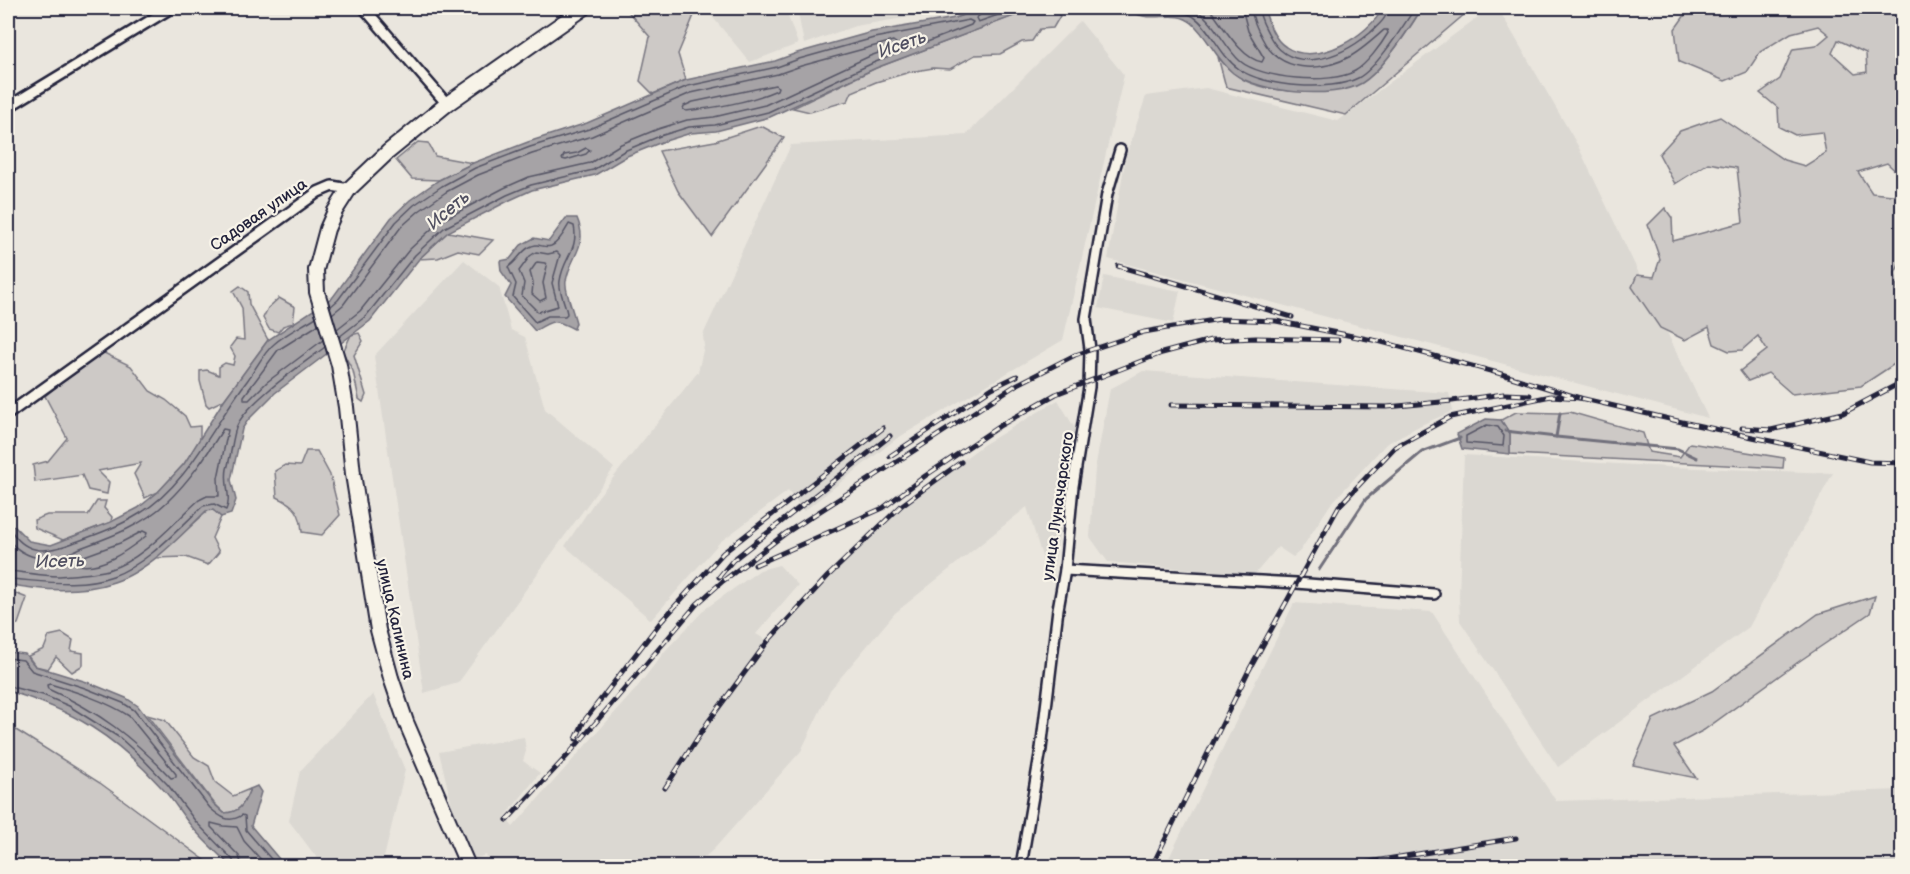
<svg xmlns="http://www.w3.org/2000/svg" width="1910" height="874" viewBox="0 0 1910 874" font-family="'Balsamiq Sans',sans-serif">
<rect width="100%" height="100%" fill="#eae6de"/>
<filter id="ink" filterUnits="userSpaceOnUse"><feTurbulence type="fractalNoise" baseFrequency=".0167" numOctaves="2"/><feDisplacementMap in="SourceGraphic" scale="12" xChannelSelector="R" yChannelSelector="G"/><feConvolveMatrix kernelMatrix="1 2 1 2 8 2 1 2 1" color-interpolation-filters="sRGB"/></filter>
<g filter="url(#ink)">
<!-- built -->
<g fill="#dbd8d2">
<polygon points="705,8 785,8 798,44 750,62"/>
<polygon points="797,8 965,8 855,26 804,44"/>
<polygon points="1490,8 1498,8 1578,146 1708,418 1108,259 1126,156 1146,96 1206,88 1338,121"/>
<polygon points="1080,21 1124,75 1063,340 896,439 804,511 788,491 720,542 651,620 565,546 597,498 698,372 704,346 703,335 791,145 966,135"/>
<polygon points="464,260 499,287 511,330 525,337 545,409 614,468 458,683 424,693 374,356"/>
<polygon points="1104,276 1180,291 1173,323 1098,308"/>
<polygon points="1143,371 1449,393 1453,411 1421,425 1386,444 1330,505 1300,551 1293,557 1278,547 1254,575 1108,562 1090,537 1095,469 1110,389"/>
<polygon points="1058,400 1077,432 1052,573 1047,573 1027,507 895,613 830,690 801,751 714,849 701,860 700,866 490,866 486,855 474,859 456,822 439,752 524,737 526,751 523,761 540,773 505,817 513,827 635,690 665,651 705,609 760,570 779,565 798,585 756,634 768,641 828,576 902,505 983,445"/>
<polygon points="1464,455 1670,467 1833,473 1749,627 1558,767 1460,621 1459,596"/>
<polygon points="1294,603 1432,612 1556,801 1902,790 1902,866 1165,866"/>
<polygon points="373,694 405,770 382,866 323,866 289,821 300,771"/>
</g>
<!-- green -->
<g fill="#cdc9c6" stroke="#787680" stroke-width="1.5" fill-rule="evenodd">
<polygon points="625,8 697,8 678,54 686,80 653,94 640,81 650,37"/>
<polygon points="1035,8 1054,8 1060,16 1053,28 1040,29 1032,41 1022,42 1000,54 975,55 950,69 933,68 910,72 876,82 852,92 848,101 810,112 793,108 876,68"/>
<path d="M1422 8H1472L1346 115 1226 87 1218 57C1226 66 1235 76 1246 81 1276 95 1347 98 1372 75 1392 56 1408 31 1422 8Z"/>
<path d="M1690 8H1902V177L1887 163 1858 172 1872 193 1902 196V259L1895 273 1902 324V359L1861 386 1792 394 1768 373 1748 381 1740 371 1767 350 1758 336 1742 350 1729 351 1714 344 1709 327 1685 340 1660 328 1632 287 1637 275 1654 277 1660 259 1648 225 1665 208 1672 218 1673 241 1743 222 1737 168 1708 163 1675 184 1659 154 1680 131 1720 117 1784 160 1805 166 1826 153 1822 132 1795 135 1779 127 1778 108 1760 93 1780 79 1793 49 1816 46 1829 35 1818 26 1791 33 1760 52 1747 72 1725 81 1679 62 1675 29ZM1838 40 1866 53 1867 72 1855 74 1832 53Z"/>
<polygon points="761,126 784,138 712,237 678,191 659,151 715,141"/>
<polygon points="418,142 428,143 435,156 473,163 439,180 412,179 396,160"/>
<polygon points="448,232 493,240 479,254 458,250 438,258 419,259"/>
<polygon points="240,286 248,292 249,304 268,340 224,400 209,407 206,404 200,381 200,371 207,370 219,375 219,367 225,363 233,365 235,356 230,347 236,339 244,340 242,308 233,291"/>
<polygon points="279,298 295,307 293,323 283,326 278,332 269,329 263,318 268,308"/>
<polygon points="359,333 363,341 354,355 366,395 363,402 359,399 353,371 343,352 351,335"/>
<polygon points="100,351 131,366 150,391 166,400 185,416 190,427 200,426 200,440 184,464 158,492 145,498 134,474 141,463 98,471 109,482 107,494 88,490 82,475 35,482 33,465 48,461 67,438 45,396"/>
<polygon points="1516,412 1560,413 1570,412 1643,433 1649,452 1680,457 1690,443 1784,458 1783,468 1510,454 1510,434 1501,420"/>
<path d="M306 451H317L330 475 340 515 322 535 302 532C301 513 295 505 277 497L275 471 285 465 300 466Z"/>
<polygon points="97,501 106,501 104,508 112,517 111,522 63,540 35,528 34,520 47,515 88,515"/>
<polygon points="210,509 217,512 221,517 212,538 219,552 208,565 186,557 155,558"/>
<polygon points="17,594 27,598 18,624 8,627 8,599"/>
<polygon points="1875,596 1870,613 1801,660 1704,730 1674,746 1696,778 1633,765 1653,719 1712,691 1818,614"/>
<polygon points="62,633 73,640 71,651 83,653 83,665 72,672 56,657 48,669 35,666 28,656 44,649 49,636"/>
<path d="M147 715 165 720 194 757 209 766 215 782 233 796 250 789C244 803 241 813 224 813L214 803Z"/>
<polygon points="8,725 100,783 213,866 8,866"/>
</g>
<!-- water -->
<g fill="#a6a3a6" stroke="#716f7b" stroke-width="1.5">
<path d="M982 8H1035L876 68 770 117 716 131 691 133 662 142 627 156 595 175 532 190 510 200 448 232 419 259 370 321 275 393 248 420 242 429 231 480 236 500 231 514 221 517 213 510 206 511C181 536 148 571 114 582 82 593 40 591 8 584V526H14L29 541 51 545 111 522 138 508 158 492 184 464 224 400 268 340 333 297 391 218 410 200 439 180 473 163 528 142 587 123 686 80 775 61 797 53 872 32 955 18Z"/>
<path d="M1128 8H1264C1268 21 1273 39 1286 47 1316 68 1369 35 1383 8H1422C1409 29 1383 70 1362 83 1334 100 1259 93 1233 73 1216 59 1208 37 1192 23 1174 7 1147 27 1128 8Z"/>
<path d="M566 218H577C589 247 571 254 566 281 564 290 574 313 576 323L574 329C555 319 553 319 535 331L505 297 511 285 501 271 500 261 510 259 521 245 534 238 549 241Z"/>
<polygon points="1486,419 1501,420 1510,434 1510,454 1462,449 1457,434"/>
<path d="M8 652 25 654 35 666 87 682 126 698 138 706 213 803 224 813C241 813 244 803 250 789L257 786 261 792 251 826 285 866H231C218 854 204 841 192 827 181 814 173 799 161 787 115 736 73 710 8 691Z"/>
</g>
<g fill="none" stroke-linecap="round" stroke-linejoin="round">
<!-- shore -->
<g stroke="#575666" stroke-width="1.5">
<polyline points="984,8 983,13 976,18 978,22 1018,8"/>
<path d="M1137 8C1152 17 1177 5 1194 17 1210 27 1220 56 1239 69 1263 87 1331 92 1358 78 1377 68 1403 26 1415 8"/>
<path d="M1191 8C1213 16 1223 46 1240 61 1261 79 1331 85 1355 71 1367 64 1381 45 1388 33L1387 30H1384C1374 39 1363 49 1351 56 1320 73 1279 73 1262 38 1257 29 1252 18 1251 8"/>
<path d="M1209 8C1222 24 1241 59 1262 62L1264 58 1248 31 1242 8"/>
<path d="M1259 8C1259 17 1264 25 1268 33 1290 78 1340 58 1370 33 1378 25 1387 19 1388 8"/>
<path d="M775 85 778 87 777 90C747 103 717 107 686 111L683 109 684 106 693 102Z"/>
<polygon points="586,148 590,150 586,154 566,160 562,159 564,155 577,153"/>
<path d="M569 224 574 226C579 250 563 258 560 281 558 291 566 304 567 314L565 316H548L535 322 513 297 516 284 508 267C516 263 520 253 528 248 539 241 542 249 551 246 559 243 565 231 569 224Z"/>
<polygon points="536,252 548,254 557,252 560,255 552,283 558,306 538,312 522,296 524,283 519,271 530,256"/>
<polygon points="537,262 545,263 547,266 543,283 546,298 540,301 532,294 533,283 530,272"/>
<polyline points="330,307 338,300 396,222 414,205 442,186 475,168 530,147 589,129 688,86 777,67 799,59 874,38 969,20 973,22 971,25 873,63 768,112 715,125 689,127 660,136 624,151 593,170 531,185 507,195 444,228 415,255 366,316 339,337"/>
<polyline points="332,314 343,305 401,227 419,211 446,192 478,175 532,154 592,136 691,93 778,74 801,66 893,41 896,43 895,47 870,56 765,105 714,117 687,120 658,129 621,144 590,163 529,177 504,188 439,222 409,250 360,311 337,329"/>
<polyline points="318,325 278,350 244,396 244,400 249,400 267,382 323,340"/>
<polygon points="1487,425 1498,427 1504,436 1503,446 1466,443 1466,436"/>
<path d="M8 531 12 532C28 556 49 552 73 543 95 535 118 527 139 514 187 486 214 424 247 381 256 369 263 353 274 344 286 333 302 326 316 317"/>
<path d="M143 531 147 533 146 536C128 550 99 572 75 564L76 559 120 543Z"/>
<path d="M8 539C18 553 35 560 52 558 62 557 73 551 83 547 113 536 143 525 167 502 190 480 206 456 223 429L228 430 218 478 219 496H207L199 500C173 523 143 560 108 570 92 574 74 575 58 576 41 576 24 572 8 571"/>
<path d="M8 579C42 581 79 588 113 576 147 564 177 530 203 506L214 504 226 510C232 498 224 484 227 469 231 456 232 441 236 428 245 403 303 364 325 347"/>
<path d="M8 658 23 660 32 671 85 688 123 703 134 710 210 808C220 817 229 824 242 815L245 816 246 830 277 866"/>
<path d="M50 684C77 692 106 701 129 716L176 774V777L171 778C132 737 100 712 48 689L47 685Z"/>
<polyline points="8,686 43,695 69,706 120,738 142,758 168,785 196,822 233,860 234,866"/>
<polyline points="242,866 239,856 211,827 211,823 223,826 237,827 244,841 267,866"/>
</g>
<!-- stream -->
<g stroke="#716f7b" stroke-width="3">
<polyline points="1560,413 1556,437 1678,449 1697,458"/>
<polyline points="1505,431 1556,437"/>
<polyline points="1319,570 1366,499 1422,452 1460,438"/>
</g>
<!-- street casing -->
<g stroke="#22223b" stroke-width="14">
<g id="street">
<polyline points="364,8 447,104"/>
<polyline points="8,107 171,8"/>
<polyline points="8,414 318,192 332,186 349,189"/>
<polyline points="1065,570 1296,583 1434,594"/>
<polyline points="1021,866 1041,749 1058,609 1065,570 1073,486 1089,387 1090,349 1086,319 1107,194 1120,150"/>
</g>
</g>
<!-- secondary casing -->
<g stroke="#22223b" stroke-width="18">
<polyline id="secondary" points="468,866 406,722 391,678 378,630 353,474 346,407 339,365 317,292 316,270 327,229 335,211 349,189 388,152 447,104 584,8"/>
</g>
<!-- street -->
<use href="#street" stroke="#f7f3e8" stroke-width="9"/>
<!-- secondary -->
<use href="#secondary" stroke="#f7f3e8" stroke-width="14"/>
<!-- rail casing -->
<g stroke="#22223b" stroke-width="5">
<g id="rail">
<polyline points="1118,266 1292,317"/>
<polyline points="1171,405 1387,407 1452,401 1504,394 1530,395"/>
<polyline points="1742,428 1771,430 1843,413 1902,382"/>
<polyline points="890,456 992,388 1017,376"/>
<polyline points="755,565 883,508 925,476 1001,425 1056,394 1162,353 1211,340 1256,338 1338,340"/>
<polyline points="719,577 733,560 890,436"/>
<polyline points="576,739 584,721 659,624 723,553 883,428"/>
<polyline points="665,788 708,722 768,641 828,576 902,505 961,462"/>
<polyline points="507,820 568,755 697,604 723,581 786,533 1016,385 1075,355 1144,332 1220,319 1276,321 1378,341 1498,373 1580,398"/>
<polyline points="1152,866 1248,672 1339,506 1395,447 1450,417 1551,396 1580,398 1682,422 1870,462 1902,463"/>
<polyline points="1344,866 1516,838"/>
</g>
</g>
<!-- rail -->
<use href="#rail" stroke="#f7f3e8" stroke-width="3" stroke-dasharray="9" stroke-linecap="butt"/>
</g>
</g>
<g text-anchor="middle" stroke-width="4.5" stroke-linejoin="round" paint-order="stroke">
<!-- street labels -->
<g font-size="16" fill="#22223b" stroke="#f7f3e8">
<text transform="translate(258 214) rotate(-35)" y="6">Садовая улица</text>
<text transform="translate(1057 506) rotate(-82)" y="6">улица Луначарского</text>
<text transform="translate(396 619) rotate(77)" y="6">улица Калинина</text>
</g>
<!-- water labels -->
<g font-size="18" font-style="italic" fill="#504f60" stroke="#f7f3e8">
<text transform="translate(902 44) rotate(-19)" y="6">Исеть</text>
<text transform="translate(448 210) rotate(-40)" y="6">Исеть</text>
<text transform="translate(60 561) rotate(-2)" y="6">Исеть</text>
</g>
</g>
<!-- margin -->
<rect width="1910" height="874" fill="none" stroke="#f7f3e8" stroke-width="30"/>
<rect x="15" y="15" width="1880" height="844" fill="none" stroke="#22223b" stroke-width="2" filter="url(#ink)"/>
</svg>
